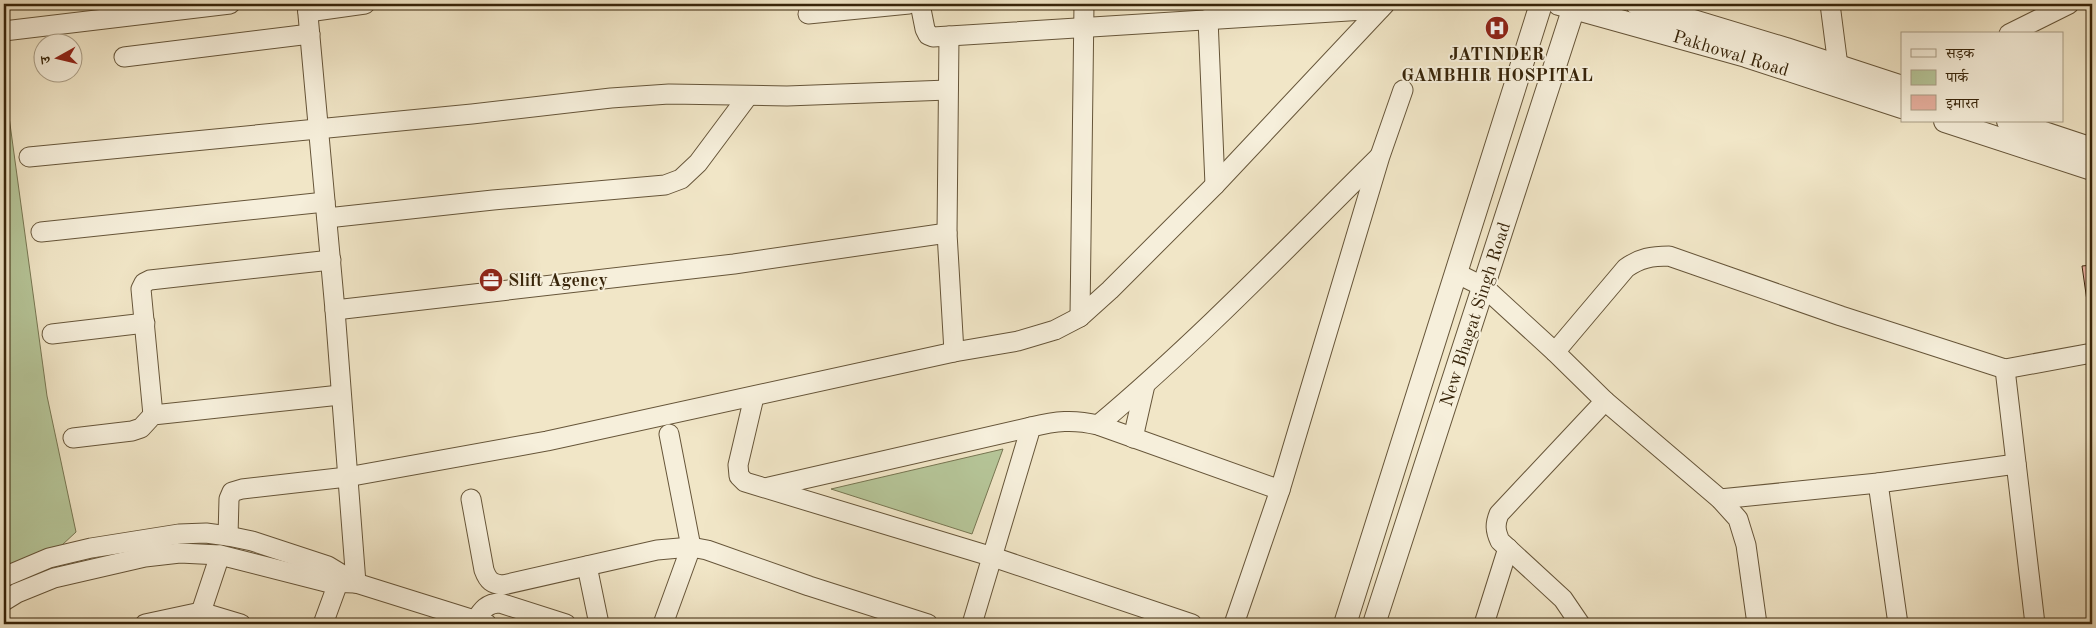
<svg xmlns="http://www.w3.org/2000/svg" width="2096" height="628" viewBox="0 0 2096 628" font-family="'Old Standard TT','Noto Serif Devanagari',serif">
<rect width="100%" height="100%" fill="#f1e6c7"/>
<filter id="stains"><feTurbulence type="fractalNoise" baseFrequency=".004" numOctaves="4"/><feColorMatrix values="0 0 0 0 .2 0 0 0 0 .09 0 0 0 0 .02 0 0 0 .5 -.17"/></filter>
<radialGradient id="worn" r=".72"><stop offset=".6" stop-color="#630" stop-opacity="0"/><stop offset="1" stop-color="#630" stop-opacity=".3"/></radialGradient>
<!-- green -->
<g fill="#b6c699" stroke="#777652">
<polygon points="4,80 47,396 76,532 19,585 4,595"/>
<polygon points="1003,449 972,534 831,489"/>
</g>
<!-- building -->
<polygon fill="#e9b1a1" stroke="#38250a" points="2092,265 2092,300 2087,301 2082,266"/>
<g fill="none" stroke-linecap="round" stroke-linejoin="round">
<!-- minor casing -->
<g stroke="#665539" stroke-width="21">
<g id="minor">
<polyline points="307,4 335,310 356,583"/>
<polyline points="920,4 925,29 928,35 933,37 1380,9"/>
<polyline points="1830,4 1838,66"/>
<polyline points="308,12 365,4"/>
<polyline points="808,14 909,4"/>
<polyline points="1208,19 1215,185"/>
<polyline points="4,31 230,4"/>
<polyline points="2009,34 2069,4"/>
<polyline points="124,57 310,34"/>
<polyline points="29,157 472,114 611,98 669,94 787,96 948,90"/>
<polyline points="327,218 493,200 665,185 681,179 698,163 748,96"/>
<polyline points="41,232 325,202"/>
<polyline points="1456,273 1484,287 1555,352"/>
<polyline points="335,310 734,264 947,233"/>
<polyline points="1080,317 1084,4"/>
<polyline points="52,334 145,323"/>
<polyline points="954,352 1018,341 1055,330 1080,317 1110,290 1215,185 1385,4"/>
<polyline points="2005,369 2035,624"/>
<polyline points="754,397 738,465 739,476 745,482 993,557 1192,624"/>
<polyline points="1605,401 1720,499 1738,519 1746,545 1757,624"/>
<polyline points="153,415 141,289 144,283 150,280 331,260"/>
<path d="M1098 425C1197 342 1287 248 1379 157"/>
<polyline points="73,438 132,431 141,428 153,415 340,395"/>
<polyline points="1133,438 1145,385"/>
<polyline points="1878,483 1898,624"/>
<polyline points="769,487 1031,427"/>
<path d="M471 499 484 570C488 581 492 584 503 585L657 550 691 547 707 550 809 586 928 624"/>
<polyline points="1720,499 1878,483 2016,464"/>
<polyline points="228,536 229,499 232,492 242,489 347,477 547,441 954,352 947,233 949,36"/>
<polyline points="587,566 599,624"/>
<polyline points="4,577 49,558 91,548 179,534 206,533 228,536 252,541 328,566 356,583 487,624"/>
<polyline points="4,601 17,593 54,578 145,557 180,553 220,555 326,582 354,583"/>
<path d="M475 621C482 610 487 603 500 603L566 624"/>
<polyline points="145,624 201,612 241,624"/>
<polyline points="197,624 220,555"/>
<polyline points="323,624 338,583"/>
<polyline points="663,624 691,547 669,434"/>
<path d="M972 624 1031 427C1056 421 1073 419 1098 425L1280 490 1380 156 1403 90"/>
<polyline points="1234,624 1280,490"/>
<polyline points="1484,624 1508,548"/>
<path d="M1580 624 1563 599 1500 541C1495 530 1495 524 1499 514L1605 401 1555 352 1626 268C1640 258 1652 256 1669 256L1841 316 2005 369 2092 353"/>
</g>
</g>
<!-- tertiary casing -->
<g stroke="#665539" stroke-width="24">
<g id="tertiary">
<polyline points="1559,4 1746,56 1902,107"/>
<polyline points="1637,4 1786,49 1902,87"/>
<polyline points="1945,121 2092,169"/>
<polyline points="2008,121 2092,149"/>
<polyline points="1345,624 1541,4"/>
<polyline points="1374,624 1575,4"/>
</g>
</g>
<!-- minor -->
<use href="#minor" stroke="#f6efdb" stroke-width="19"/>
<!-- tertiary -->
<use href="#tertiary" stroke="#f6efdb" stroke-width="22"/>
</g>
<!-- icons -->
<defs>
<g id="hospital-disc" transform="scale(1.25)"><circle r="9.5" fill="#8f2418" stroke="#f6efdb"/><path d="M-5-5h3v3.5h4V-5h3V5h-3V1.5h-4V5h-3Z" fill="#fff"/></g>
<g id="office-disc" transform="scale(1.25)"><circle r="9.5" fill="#8f2418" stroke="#f6efdb"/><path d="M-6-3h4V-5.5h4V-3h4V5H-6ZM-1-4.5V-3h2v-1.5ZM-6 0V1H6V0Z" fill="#fff"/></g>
</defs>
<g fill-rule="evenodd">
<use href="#hospital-disc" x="1497" y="28"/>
<use href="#office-disc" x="491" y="280"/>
</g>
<g text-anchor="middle" stroke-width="4" stroke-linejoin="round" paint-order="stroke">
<!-- street labels -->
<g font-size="18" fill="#38250a" stroke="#f6efdb">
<text transform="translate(1731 53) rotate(17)" y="6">Pakhowal Road</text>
<text transform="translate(1475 314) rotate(-72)" y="6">New Bhagat Singh Road</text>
</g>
<!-- poi labels -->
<g font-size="18" font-weight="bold" fill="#38250a" stroke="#f6efdb">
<text x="1497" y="60">JATINDER<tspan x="1497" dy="21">GAMBHIR HOSPITAL</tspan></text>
<text x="508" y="286" text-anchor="start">Slift Agency</text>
</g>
</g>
<!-- margin -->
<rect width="2096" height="628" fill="none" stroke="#f1e6c7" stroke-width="20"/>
<rect x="5" y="5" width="2086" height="618" fill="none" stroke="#38250a" stroke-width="2.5"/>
<rect x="10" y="10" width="2076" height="608" fill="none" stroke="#38250a"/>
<!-- legend -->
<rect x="1901" y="32" width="162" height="90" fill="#f6efdb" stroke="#aa9e87"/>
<rect x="1911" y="49" width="25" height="8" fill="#f6efdb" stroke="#aa9e87"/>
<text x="1946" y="58" font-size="15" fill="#38250a">सड़क</text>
<rect x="1911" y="70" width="25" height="15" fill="#b6c699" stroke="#aa9e87"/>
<text x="1946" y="82" font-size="15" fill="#38250a">पार्क</text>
<rect x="1911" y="95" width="25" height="15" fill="#e9b1a1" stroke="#aa9e87"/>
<text x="1946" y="108" font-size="15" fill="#38250a">इमारत</text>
<!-- north arrow -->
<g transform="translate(58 58) rotate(262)"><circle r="24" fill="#f6efdb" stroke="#aa9e87"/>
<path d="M0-4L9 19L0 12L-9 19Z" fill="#8f2418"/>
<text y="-8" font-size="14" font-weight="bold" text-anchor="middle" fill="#38250a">उ</text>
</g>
<rect width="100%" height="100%" filter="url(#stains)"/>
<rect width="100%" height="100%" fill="url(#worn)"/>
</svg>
